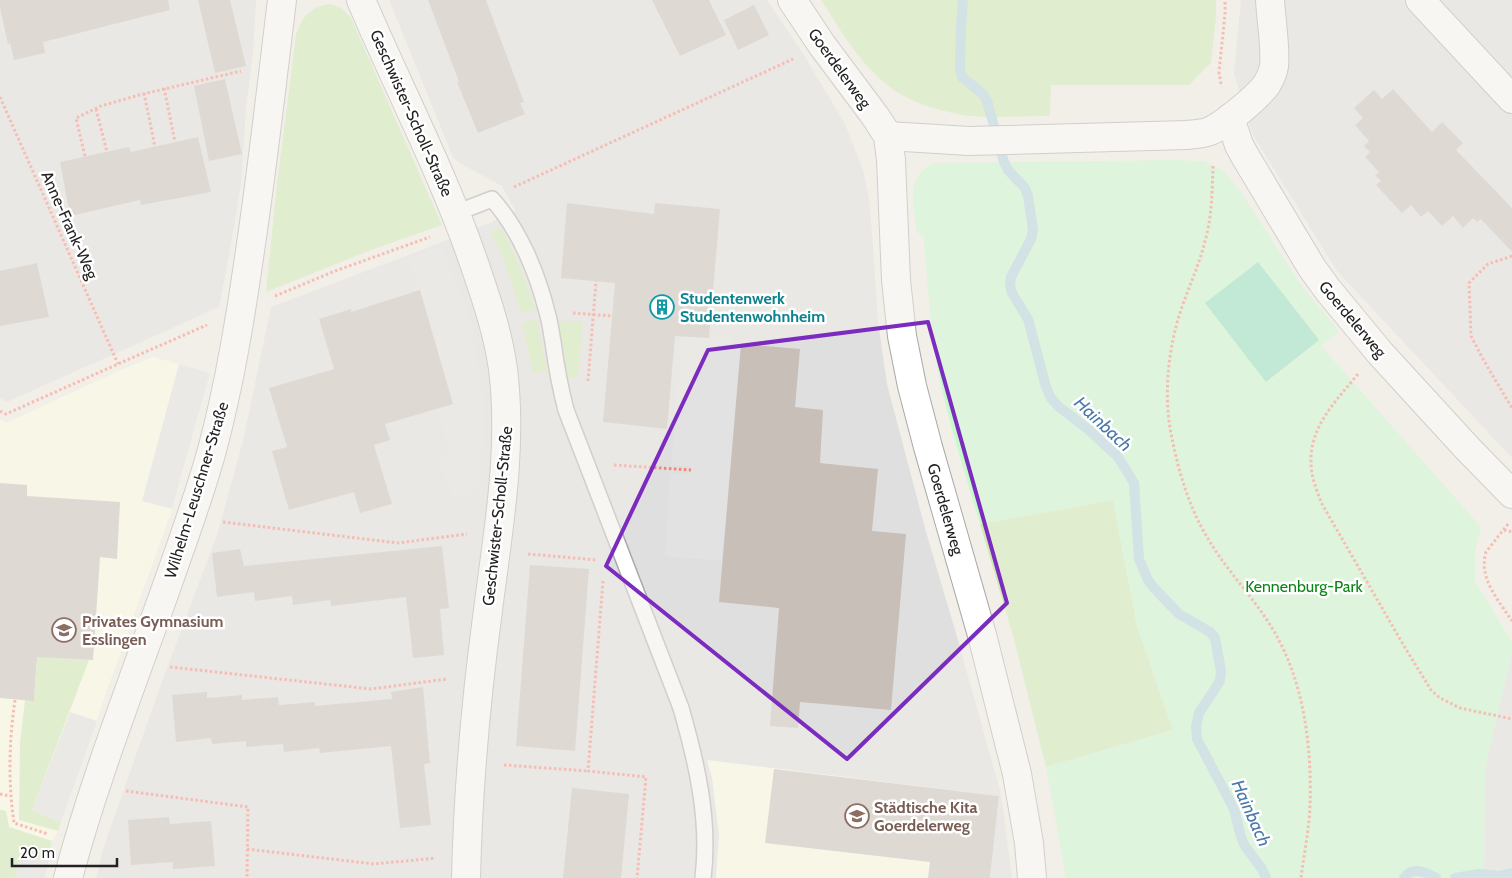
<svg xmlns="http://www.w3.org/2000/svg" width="1512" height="878" viewBox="0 0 1512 878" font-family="Cabin,sans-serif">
<rect width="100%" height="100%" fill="#f2efe9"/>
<!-- residential -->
<g fill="#e0dfdf">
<polygon points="0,0 256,0 253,53 246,107 241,184 229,256 219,307 7,402 0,398"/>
<polygon points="389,0 767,0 800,49 845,124 863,170 868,193 871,218 878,322 887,384 926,532 956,633 1001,794 1012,878 96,878 103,849 160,687 218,532 243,441 271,307 440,243 516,212 502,186 458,162 453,157"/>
<polygon points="1241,0 1512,0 1512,458 1337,271 1253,135 1234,74"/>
<polygon points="1512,652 1512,878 1484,878 1485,768"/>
</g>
<!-- education -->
<g fill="#ffffe5">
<polygon points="153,357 210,373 172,509 101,707 58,831 52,841 9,827 6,811 0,810 0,419 6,423 121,370"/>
<polygon points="707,760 999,796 990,878 716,878 719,835 712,778"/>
</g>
<!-- grass -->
<g fill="#cdebb0">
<path d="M821 0H1216V17L1211 63 1189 85H1051L1050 116C1024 116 996 118 970 116 959 115 948 112 937 109 927 106 917 103 908 98 869 80 843 34 821 0Z"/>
<path d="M329 4C340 6 344 9 351 18L442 225 371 250 266 292 277 184 296 35C300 18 311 7 329 4Z"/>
<path d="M501 228C516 254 526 281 535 309L521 313 502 254 490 232Z"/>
<polygon points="537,319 547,371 533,373 522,323"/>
<polygon points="558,321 583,321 578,377 568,377"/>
<polygon points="1113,500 1137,626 1173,730 1046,767 1014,639 980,524"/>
<polygon points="15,655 89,660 32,810 61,822 58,831 19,820 20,743 25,700 34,700 37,662"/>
<polygon points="0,810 6,811 9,827 52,841 47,860 21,853 15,878 0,878"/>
</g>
<!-- park -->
<path fill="#c8facc" d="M1172 160 1203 161 1223 170 1241 192 1299 282 1339 331 1321 346 1481 527 1475 551V581L1512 642V652L1485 768 1484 878H1066L1046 767 1173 730 1137 626 1113 500 980 524C966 476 950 428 940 380 931 333 927 286 924 238L917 232C914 205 904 178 934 163Z"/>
<!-- pitch -->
<polygon fill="#88e0be" points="1258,262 1319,340 1266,382 1205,303"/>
<!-- parking -->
<g fill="#e2e2e2">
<polygon points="441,246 466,306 473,333 482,391 483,443 479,489 454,500 436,458 450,451 436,410 453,404 420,290 406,259"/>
<polygon points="710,335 731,338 731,345 741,346 722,561 665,556 670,474 690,474 691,466 671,465 682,336 709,338"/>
<polygon points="179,364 210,373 172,509 142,501"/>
<polygon points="70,712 97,721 61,822 32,810"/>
<polygon points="21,852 49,860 45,878 15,878"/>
</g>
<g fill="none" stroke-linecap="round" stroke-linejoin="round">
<!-- stream -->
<g stroke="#aad3df" stroke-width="10">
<polyline points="963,0 961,26 960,69 962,77 983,94 987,101 1004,162 1008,170 1025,188 1028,196 1033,230 1031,239 1011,277 1010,285 1012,293 1028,319 1046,387 1051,398 1058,406 1089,430 1118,457 1134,483 1139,559 1148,580 1154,588 1179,614 1210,632 1215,638 1221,671 1220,681 1199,713 1196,726 1197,739 1234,809 1241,837 1245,846 1262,869 1266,878"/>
<path d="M1404 878C1413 866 1425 872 1436 878"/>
<polyline points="1455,878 1479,874 1499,876 1512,873"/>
</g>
</g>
<!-- building -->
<g fill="#c7bfb8">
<polygon points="0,0 168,0 170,10 43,42 45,53 14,60 10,43 8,44 0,8"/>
<polygon points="198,0 230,0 246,66 215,73"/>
<polygon points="428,0 486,0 524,102 520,103 525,114 478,133 457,82 459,82"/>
<polygon points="652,0 709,0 726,35 680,56"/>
<polygon points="754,5 769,35 738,50 724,20"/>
<polygon points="225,79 242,154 209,161 194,86"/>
<polygon points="1393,89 1432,132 1442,122 1463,143 1456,150 1512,208 1512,252 1481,219 1477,222 1473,218 1463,228 1453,216 1442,226 1428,211 1421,217 1411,205 1402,213 1376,185 1381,181 1375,175 1379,172 1365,157 1370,152 1364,146 1369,141 1355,125 1363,118 1354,108 1374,90 1382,99"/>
<polygon points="198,137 211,192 141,205 140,200 70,216 60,162 129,147 131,152"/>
<polygon points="567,203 654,214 655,203 720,209 709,338 675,336 667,429 603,422 615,283 561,278"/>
<polygon points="37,263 49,317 0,326 0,271"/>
<polygon points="420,290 453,404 385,424 390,440 374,445 392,504 360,513 354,492 289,510 272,451 287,447 269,388 334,369 319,319 351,309 351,312"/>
<polygon points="741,344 800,349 795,407 823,410 820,463 878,469 872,531 906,534 891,710 800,702 798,728 770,726 779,608 719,602"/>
<polygon points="0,483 27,485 27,496 120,502 117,559 100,557 93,660 37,657 34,701 0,698"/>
<polygon points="442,546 449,608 440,609 444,655 413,658 406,597 331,606 330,600 293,605 292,596 255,601 254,592 217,597 212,553 240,549 244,566"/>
<polygon points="530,565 589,569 575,751 516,746"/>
<polygon points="423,687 430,763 424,764 431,825 400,828 391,746 320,753 319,748 284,752 283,744 246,747 246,741 212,744 211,738 176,742 172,695 207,692 207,698 242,695 242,700 278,697 279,705 315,702 315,706 392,699 391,692"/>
<polygon points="774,769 999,796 990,878 928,878 930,862 765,843"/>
<polygon points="572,788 629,794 621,878 563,878"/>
<polygon points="169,817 170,824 211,821 215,866 173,869 173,862 131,865 128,820"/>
</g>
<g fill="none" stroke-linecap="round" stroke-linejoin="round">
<!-- lane casing -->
<g stroke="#a9a9a9" stroke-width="18">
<path id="lane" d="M456 213 492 199C519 229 537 272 547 312 550 321 551 332 553 342 556 365 560 387 566 410L681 708C697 764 710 820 703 878"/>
</g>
<!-- street casing -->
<g stroke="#a9a9a9" stroke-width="30">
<g id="street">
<path d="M361 0C398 87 442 171 473 260 485 295 498 332 503 369 513 449 498 531 488 610 476 699 468 788 466 878"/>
<polyline points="792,0 822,45 875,116 888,136 891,160 896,280 902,336 912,386 928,447 982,635 1017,774 1029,843 1032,878"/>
<polyline points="1420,0 1512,99"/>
<polyline points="1230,118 1239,145 1245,156 1312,268 1328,290 1380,353 1468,449 1512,494"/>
<path d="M888 136 969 141 1187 135C1195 134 1203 134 1210 131 1224 125 1258 97 1267 84 1270 79 1273 72 1274 66 1276 48 1271 19 1270 0"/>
<path d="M68 878C95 777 134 679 169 580 184 537 200 494 212 450 230 383 241 314 251 244 263 163 272 82 282 0"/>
</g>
</g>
<!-- path -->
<g stroke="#fa8072" stroke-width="3" stroke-dasharray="2.5 2.5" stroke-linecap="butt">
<polyline points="1221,84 1219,72 1225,14 1225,0"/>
<polyline points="164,88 175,142"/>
<polyline points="144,93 155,147"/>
<polyline points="0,97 118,364"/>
<polyline points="96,109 107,152"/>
<polyline points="85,156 76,118 101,106 139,95 241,71"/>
<path d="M1213 166C1212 191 1212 217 1205 241 1199 266 1188 288 1180 313 1167 354 1163 401 1173 443 1180 477 1191 512 1210 542 1228 572 1254 598 1272 628 1304 680 1312 746 1310 807 1309 830 1304 854 1301 878"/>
<polyline points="514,187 793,59"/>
<polyline points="1512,256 1488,264 1469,283 1471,336 1484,361 1512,408"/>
<polyline points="275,296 335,271 430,237"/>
<polyline points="573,313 612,316"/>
<path d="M1358 374C1331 407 1301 435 1314 482 1316 489 1319 497 1322 504L1404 646 1431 690 1440 698 1460 708 1512 719"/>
<polyline points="588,381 596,281"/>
<polyline points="0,411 6,414 127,360 207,325"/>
<polyline points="614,465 691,470"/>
<polyline points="223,522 398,543 467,534"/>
<path d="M1508 524 1486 552C1478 578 1499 601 1512 621"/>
<polyline points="1504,530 1512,532"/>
<polyline points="528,554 597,560"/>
<polyline points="603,581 588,771 646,777 637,878"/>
<polyline points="170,667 371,689 447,679"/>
<path d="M15 700C9 741 8 782 14 823L48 834"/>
<polyline points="504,765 588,771"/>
<polyline points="126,791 248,807 247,878"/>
<polyline points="0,794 10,796"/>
<polyline points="247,849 374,864 436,858"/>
</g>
<!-- lane -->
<use href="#lane" stroke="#fff" stroke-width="15"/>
<!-- street -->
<use href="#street" stroke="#fff" stroke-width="28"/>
</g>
<!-- marked area -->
<path d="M0 0H1512V878H0ZM928 322 1007 603 847 759 606 566 708 350Z" fill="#f2efe9" fill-opacity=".55" fill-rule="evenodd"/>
<path fill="none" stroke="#7b2cbf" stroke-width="4" stroke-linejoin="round" d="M928 322 1007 603 847 759 606 566 708 350Z"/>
<!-- icons -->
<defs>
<g id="building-ring" transform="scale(1.25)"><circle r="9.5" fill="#fff" stroke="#0f9aa8" stroke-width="1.5"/><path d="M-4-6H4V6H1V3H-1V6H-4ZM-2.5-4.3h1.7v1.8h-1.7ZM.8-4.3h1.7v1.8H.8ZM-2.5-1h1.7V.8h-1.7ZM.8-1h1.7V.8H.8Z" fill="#0f9aa8"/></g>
<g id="school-ring" transform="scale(1.25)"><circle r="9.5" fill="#fff" stroke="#8d6e63" stroke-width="1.5"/><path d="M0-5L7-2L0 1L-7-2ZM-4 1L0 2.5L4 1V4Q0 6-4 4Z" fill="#8d6e63"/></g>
</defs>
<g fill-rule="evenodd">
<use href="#building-ring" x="662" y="307"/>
<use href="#school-ring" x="64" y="630"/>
<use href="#school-ring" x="857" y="816"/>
</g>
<g text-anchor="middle" stroke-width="5" stroke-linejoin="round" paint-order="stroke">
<!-- street labels -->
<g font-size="16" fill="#222" stroke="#fff">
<text transform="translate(840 68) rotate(54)" y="6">Goerdelerweg</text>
<text transform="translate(412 113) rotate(66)" y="6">Geschwister-Scholl-Straße</text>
<text transform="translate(70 225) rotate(66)" y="6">Anne-Frank-Weg</text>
<text transform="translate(1353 319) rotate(50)" y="6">Goerdelerweg</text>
<text transform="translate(196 490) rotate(-73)" y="6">Wilhelm-Leuschner-Straße</text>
<text transform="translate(946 509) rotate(74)" y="6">Goerdelerweg</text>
<text transform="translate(497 516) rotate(-84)" y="6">Geschwister-Scholl-Straße</text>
</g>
<!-- culture labels -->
<g font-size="16" font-weight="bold" fill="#0d838f" stroke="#fff" text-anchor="start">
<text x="680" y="304">Studentenwerk<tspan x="680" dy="18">Studentenwohnheim</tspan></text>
</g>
<!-- park labels -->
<g font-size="16" fill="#0c8416" stroke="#fff">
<text x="1304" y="592">Kennenburg-Park</text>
</g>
<!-- education labels -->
<g font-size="16" font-weight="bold" fill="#785e54" stroke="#fff" text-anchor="start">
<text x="82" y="627">Privates Gymnasium<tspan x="82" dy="18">Esslingen</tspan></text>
<text x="874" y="813">Städtische Kita<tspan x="874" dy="18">Goerdelerweg</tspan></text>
</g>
<!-- water labels -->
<g font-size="18" font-style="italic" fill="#4a7aab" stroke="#fff">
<text transform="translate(1103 424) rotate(43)" y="6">Hainbach</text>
<text transform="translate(1251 813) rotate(66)" y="6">Hainbach</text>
</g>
</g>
<!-- scale -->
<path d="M12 858v8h105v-8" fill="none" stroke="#222222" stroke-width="2.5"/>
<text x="20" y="858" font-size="15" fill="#222222" stroke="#ffffff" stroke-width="4" paint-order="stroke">20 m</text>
</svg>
